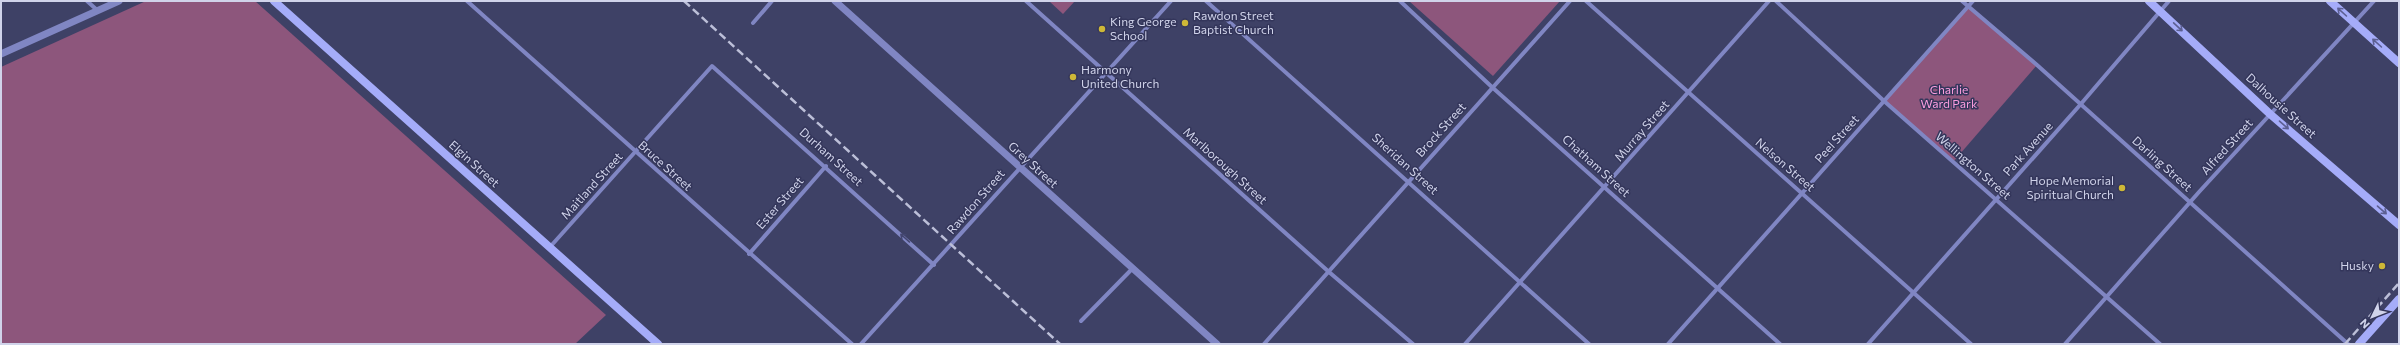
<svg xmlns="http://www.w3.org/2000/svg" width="2400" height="345" viewBox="0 0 2400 345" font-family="Commissioner,sans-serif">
<rect width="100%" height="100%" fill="#3e4166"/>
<!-- green -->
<g fill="#8d567c">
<polygon points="146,1 255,1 606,315 575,344 1,344 1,67"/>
<polygon points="1049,1 1075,1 1063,14"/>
<polygon points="1409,1 1560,1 1493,76"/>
<polygon points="1968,6 2037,65 1953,162 1884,101"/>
</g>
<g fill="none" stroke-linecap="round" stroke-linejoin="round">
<!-- minor -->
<g stroke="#8086c3" stroke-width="4">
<polyline points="87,1 97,10"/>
<polyline points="467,1 852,344"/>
<polyline points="1026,1 1329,272 1413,344"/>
<polyline points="1206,1 1589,344"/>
<polyline points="1400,1 1493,88 1780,344"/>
<polyline points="1586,1 1971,344"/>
<polyline points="1776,1 1884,101 2160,344"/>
<polyline points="1962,1 2037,65 2348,344"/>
<polyline points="753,23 772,1"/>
<polyline points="550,247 712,66 934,265"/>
<polyline points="749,254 826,166"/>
<polyline points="1081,321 1132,269"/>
<polyline points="861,344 1171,1"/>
<polyline points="1264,344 1570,1"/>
<polyline points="1465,344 1769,1"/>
<polyline points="1668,344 1973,1"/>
<polyline points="1868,344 2080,105 2169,1"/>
<polyline points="2065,344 2199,192 2374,1"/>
</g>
<!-- tertiary -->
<g stroke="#8086c3" stroke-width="7">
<polyline points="835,1 1217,344"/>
<polyline points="1,54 119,1"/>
</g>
<!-- secondary -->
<g stroke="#a5acf9" stroke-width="8">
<polyline points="274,1 658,344"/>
<polyline points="2149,1 2270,114 2399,225"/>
<polyline points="2330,1 2399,63"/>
<polyline points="2359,344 2399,299"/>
</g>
<!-- rail -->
<g stroke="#bcbfd8" stroke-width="2.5" stroke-dasharray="8 4" stroke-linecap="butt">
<polyline points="684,1 1060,344"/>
<polyline points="2345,344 2399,283"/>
</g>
</g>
<!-- one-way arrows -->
<defs><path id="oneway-shaft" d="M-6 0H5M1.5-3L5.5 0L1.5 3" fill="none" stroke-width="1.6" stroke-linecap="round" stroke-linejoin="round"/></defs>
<g stroke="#5c5f92">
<use href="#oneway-shaft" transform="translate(2342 12) rotate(-138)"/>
<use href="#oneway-shaft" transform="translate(2178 27) rotate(43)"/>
<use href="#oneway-shaft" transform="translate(2377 43) rotate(-138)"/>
<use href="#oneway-shaft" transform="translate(2284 125) rotate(41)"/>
<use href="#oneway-shaft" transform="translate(2382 210) rotate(41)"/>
</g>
<use stroke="#434670" href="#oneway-shaft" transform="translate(905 238) rotate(-138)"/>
<!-- markers -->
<g fill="#ceb837" stroke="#34365b" stroke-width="1.5">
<circle cx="1185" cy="23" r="4"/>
<circle cx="1102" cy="29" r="4"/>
<circle cx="1073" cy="77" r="4"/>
<circle cx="2122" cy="188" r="4"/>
<circle cx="2382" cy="266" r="4"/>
</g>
<g text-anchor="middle" stroke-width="3" stroke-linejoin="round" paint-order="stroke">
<!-- poi labels -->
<g font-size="12" fill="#d0d3ea" stroke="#34365b" text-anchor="start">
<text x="1193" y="20">Rawdon Street<tspan x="1193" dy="14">Baptist Church</tspan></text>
<text x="1110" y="26">King George<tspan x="1110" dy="14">School</tspan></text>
<text x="1081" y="74">Harmony<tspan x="1081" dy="14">United Church</tspan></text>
<text x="2114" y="185" text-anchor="end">Hope Memorial<tspan x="2114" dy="14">Spiritual Church</tspan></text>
<text x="2374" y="270" text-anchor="end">Husky</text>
</g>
<!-- park labels -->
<g font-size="12" fill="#fb9dde" stroke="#34365b">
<text x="1949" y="94">Charlie<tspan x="1949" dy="14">Ward Park</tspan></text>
</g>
<!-- street labels -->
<g font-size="12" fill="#d0d3ea" stroke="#34365b">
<text transform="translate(2281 106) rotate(42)" y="4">Dalhousie Street</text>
<text transform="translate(1441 130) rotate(-48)" y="4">Brock Street</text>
<text transform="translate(1642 131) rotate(-49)" y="4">Murray Street</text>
<text transform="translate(1837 139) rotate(-48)" y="4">Peel Street</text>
<text transform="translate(2227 147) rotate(-48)" y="4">Alfred Street</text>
<text transform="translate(2028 149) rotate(-48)" y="4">Park Avenue</text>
<text transform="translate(831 157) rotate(42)" y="4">Durham Street</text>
<text transform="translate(474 164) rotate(42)" y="4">Elgin Street</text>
<text transform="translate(1405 164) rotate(42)" y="4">Sheridan Street</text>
<text transform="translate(2162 164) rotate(42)" y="4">Darling Street</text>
<text transform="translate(1033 165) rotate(42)" y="4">Grey Street</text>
<text transform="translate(1785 165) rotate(41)" y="4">Nelson Street</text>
<text transform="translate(665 166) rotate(42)" y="4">Bruce Street</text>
<text transform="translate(1225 166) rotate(42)" y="4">Marlborough Street</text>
<text transform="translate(1596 166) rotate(42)" y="4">Chatham Street</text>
<text transform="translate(1973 166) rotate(41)" y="4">Wellington Street</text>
<text transform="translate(592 186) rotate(-48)" y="4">Maitland Street</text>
<text transform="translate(976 202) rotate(-49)" y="4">Rawdon Street</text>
<text transform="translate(780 203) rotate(-49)" y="4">Ester Street</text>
</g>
</g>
<!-- border -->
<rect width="2400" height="345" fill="none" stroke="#d0d3ea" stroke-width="4"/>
<!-- north arrow -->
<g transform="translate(2372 317) rotate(227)" stroke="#34365b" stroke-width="3" paint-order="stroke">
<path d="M0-3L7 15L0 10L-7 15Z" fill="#d0d3ea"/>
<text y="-6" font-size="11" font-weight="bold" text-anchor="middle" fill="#d0d3ea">N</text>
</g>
</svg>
